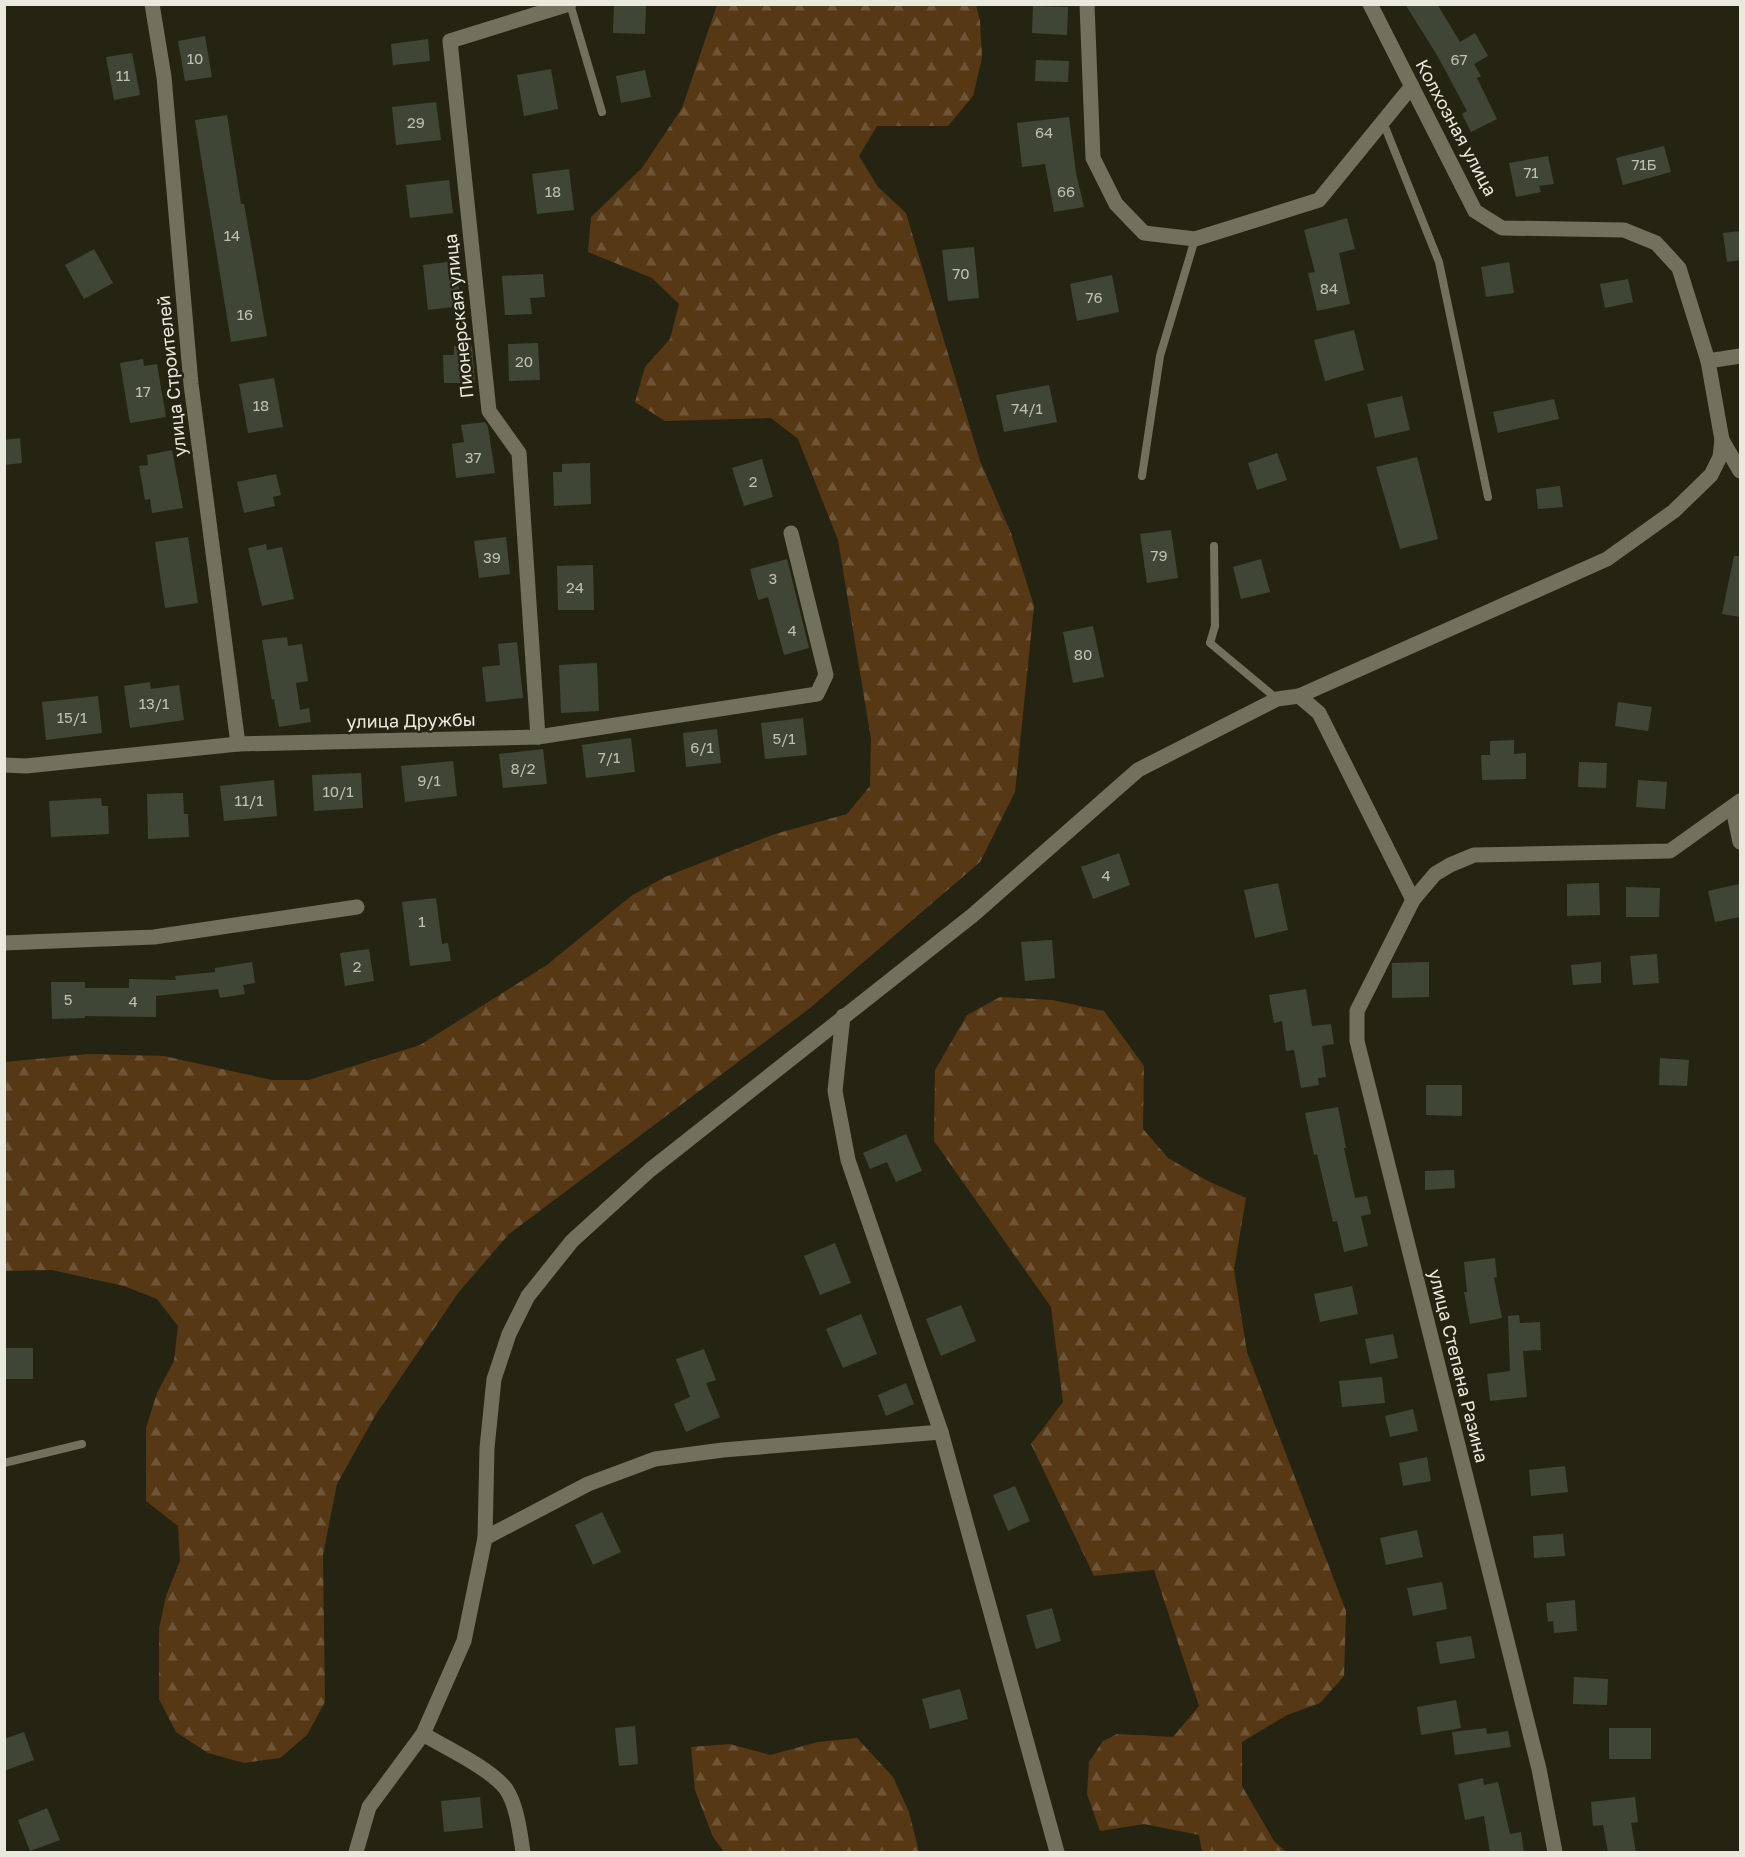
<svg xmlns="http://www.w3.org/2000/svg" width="1745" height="1857" viewBox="0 0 1745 1857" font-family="'Golos Text',sans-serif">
<defs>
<pattern id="forest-firs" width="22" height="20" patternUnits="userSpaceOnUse" patternTransform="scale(1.5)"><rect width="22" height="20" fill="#563815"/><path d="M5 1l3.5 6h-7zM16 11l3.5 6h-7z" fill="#6e5537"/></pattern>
</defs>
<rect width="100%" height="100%" fill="#252413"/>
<!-- forest -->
<g fill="url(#forest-firs)">
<polygon points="717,5 976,5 980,21 982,58 973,96 948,126 877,126 859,156 878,187 906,213 980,461 1011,533 1034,606 1015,792 980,862 810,1008 509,1234 458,1293 376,1414 337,1484 323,1555 325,1702 307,1735 280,1758 244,1763 208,1753 176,1732 159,1699 159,1629 166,1596 180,1561 178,1526 146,1501 146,1428 157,1393 174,1361 178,1326 157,1299 124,1286 52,1270 5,1271 5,1062 89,1054 164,1056 272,1080 309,1080 420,1045 547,965 631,896 665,877 775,834 847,814 870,786 871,739 838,540 798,439 771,418 665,421 635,402 645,367 670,339 679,304 652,278 588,252 591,217 642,168 682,108"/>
<polygon points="1000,997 1052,1000 1104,1011 1144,1066 1143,1129 1168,1158 1210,1182 1246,1198 1234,1270 1247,1352 1346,1611 1344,1676 1320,1703 1287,1715 1242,1742 1242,1786 1274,1841 1286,1852 1202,1852 1199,1835 1144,1824 1100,1831 1087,1794 1089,1762 1103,1741 1117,1734 1173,1737 1199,1706 1154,1570 1094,1576 1031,1444 1063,1402 1051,1307 934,1141 935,1070 967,1015"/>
<polygon points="857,1738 893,1777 909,1812 919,1852 724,1852 713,1837 695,1790 691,1747 730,1744 770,1755 818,1742"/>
</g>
<!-- building -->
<g fill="#404635">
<polygon points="614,4 646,4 645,34 613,33"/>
<polygon points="1405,4 1437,4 1460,42 1475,33 1488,56 1474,64 1481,76 1477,78 1497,119 1471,132 1462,114 1467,111 1437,55"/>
<polygon points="1033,6 1068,7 1067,35 1032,33"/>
<polygon points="205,36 212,77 185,81 178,41"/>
<polygon points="428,39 430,61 393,65 391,44"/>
<polygon points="132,53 140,95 114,100 106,57"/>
<polygon points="1036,60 1069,61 1068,82 1035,81"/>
<polygon points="551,69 558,109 524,116 517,75"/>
<polygon points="645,70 651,97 621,103 616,76"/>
<polygon points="436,102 441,140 396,145 392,107"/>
<polygon points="227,115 241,204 244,204 267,336 231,342 195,120"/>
<polygon points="1069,117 1076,173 1084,207 1054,212 1045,164 1022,167 1017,123"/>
<polygon points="1664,146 1671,172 1623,185 1616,158"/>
<polygon points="1548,156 1554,184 1539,186 1541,192 1516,197 1509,163"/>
<polygon points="569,169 574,210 537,214 532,174"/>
<polygon points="449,180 453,213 410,218 406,185"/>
<polygon points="1347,218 1355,249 1339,253 1350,304 1317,311 1308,273 1315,272 1304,230"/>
<polygon points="1740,231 1740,260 1727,262 1723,233"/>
<polygon points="974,247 979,298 948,301 942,250"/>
<polygon points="94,249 113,283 84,299 65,265"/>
<polygon points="456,261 461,306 428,310 423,265"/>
<polygon points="1509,262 1514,293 1486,297 1481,267"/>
<polygon points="543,274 545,297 530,298 532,314 505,315 502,276"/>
<polygon points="1112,275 1119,312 1077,321 1070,284"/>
<polygon points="1628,279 1633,302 1605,308 1600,284"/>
<polygon points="1354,330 1364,370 1325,381 1314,340"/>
<polygon points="538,343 540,380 509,381 508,344"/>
<polygon points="454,346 472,346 475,383 444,383 443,355 454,355"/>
<polygon points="143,359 144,366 157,364 166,417 130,423 120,363"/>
<polygon points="274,378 283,427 248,433 239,384"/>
<polygon points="1049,385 1057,422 1004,432 996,395"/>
<polygon points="1402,396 1410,430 1375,438 1367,404"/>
<polygon points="1554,399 1559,419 1498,433 1493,412"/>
<polygon points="485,422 488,427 495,473 456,478 452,444 464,442 461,425"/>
<polygon points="20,438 22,463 4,465 4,440"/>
<polygon points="172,450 183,508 152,513 150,499 145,500 139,466 148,465 147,455"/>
<polygon points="1277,453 1287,480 1257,490 1248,463"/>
<polygon points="1417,457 1438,539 1400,549 1376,467"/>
<polygon points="762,459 773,497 744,506 732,468"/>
<polygon points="590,463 591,504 554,506 553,472 562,472 562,464"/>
<polygon points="276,474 281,495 273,497 275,506 244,513 237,482"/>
<polygon points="1560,486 1563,507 1538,509 1536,489"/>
<polygon points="1171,530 1178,578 1147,583 1140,534"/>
<polygon points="188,537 198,603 165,608 155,542"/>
<polygon points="506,537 510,574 479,578 474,541"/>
<polygon points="266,544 267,550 282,547 294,599 262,606 248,548"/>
<polygon points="1734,556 1740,556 1740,617 1722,614"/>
<polygon points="787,559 809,648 784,655 768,597 758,600 750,569"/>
<polygon points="1261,559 1270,592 1241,599 1233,567"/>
<polygon points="593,565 594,610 558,610 557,566"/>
<polygon points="1093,626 1104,677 1073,683 1063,632"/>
<polygon points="287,637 288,646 302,644 308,681 296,683 300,710 309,708 311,722 279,727 274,699 272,700 262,640"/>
<polygon points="517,642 523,698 486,702 482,667 500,665 498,644"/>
<polygon points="597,663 599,711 561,713 559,665"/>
<polygon points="150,682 151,689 179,685 184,720 130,728 124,686"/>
<polygon points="98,696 102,733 46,740 42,702"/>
<polygon points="1618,702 1652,707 1648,731 1615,726"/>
<polygon points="803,718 807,755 765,759 761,723"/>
<polygon points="717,729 721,763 686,767 683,733"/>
<polygon points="631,738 635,772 586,778 582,745"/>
<polygon points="1514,740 1514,754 1526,753 1526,779 1482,780 1481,755 1490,755 1490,741"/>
<polygon points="543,749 547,784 503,788 499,754"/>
<polygon points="453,761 457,796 405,802 401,766"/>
<polygon points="1579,762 1607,763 1606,788 1578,787"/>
<polygon points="361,773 363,808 314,811 312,775"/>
<polygon points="274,780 277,816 224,821 220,786"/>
<polygon points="1638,780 1667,782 1665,809 1636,807"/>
<polygon points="183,793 184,814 188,814 189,837 148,839 147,794"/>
<polygon points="101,798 102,806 108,806 109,834 51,837 49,801"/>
<polygon points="1119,853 1130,885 1093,899 1081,867"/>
<polygon points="1278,883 1288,930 1255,938 1244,890"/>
<polygon points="1599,883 1600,915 1567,916 1567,884"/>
<polygon points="1739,884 1740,917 1715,922 1708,891"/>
<polygon points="1626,887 1660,888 1659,917 1626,917"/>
<polygon points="436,898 442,944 448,943 451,961 410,966 402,902"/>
<polygon points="1052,940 1055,978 1025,981 1021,942"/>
<polygon points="369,949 374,981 345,986 340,953"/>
<polygon points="1657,954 1659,983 1633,985 1630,956"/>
<polygon points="252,962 255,983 243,985 245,994 220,998 218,989 156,996 156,1017 85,1016 85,1018 52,1019 51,982 85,982 85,988 129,988 129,979 176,980 175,976 215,972 215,968"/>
<polygon points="1429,962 1429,997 1392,998 1392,963"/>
<polygon points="1601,962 1601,983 1573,985 1571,965"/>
<polygon points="1306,989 1312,1026 1331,1024 1334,1044 1322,1046 1326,1077 1318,1078 1319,1085 1301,1088 1294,1050 1286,1051 1282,1021 1274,1023 1269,995"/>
<polygon points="1660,1058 1689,1060 1687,1086 1659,1085"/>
<polygon points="1426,1085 1462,1085 1462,1116 1426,1115"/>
<polygon points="1338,1107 1346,1148 1344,1148 1355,1198 1367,1196 1371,1214 1361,1216 1368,1246 1344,1252 1337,1221 1333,1222 1317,1154 1314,1155 1305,1113"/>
<polygon points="906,1134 922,1171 896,1182 887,1162 870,1169 863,1153"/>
<polygon points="1454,1170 1455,1188 1425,1190 1425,1171"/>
<polygon points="835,1243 851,1283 820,1295 804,1256"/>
<polygon points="1495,1258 1497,1277 1494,1278 1502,1318 1470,1324 1464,1292 1467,1292 1464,1262"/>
<polygon points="1352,1286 1358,1314 1320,1322 1314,1294"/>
<polygon points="961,1305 976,1341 941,1356 926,1319"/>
<polygon points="861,1314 877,1354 843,1368 826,1329"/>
<polygon points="1519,1315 1520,1323 1540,1322 1541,1350 1523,1351 1527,1397 1490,1401 1487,1374 1510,1371 1508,1316"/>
<polygon points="1393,1334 1398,1358 1370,1364 1365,1339"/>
<rect x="4" y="1348" width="29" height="31"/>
<polygon points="704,1349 716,1380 706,1383 720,1417 686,1432 674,1404 690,1397 676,1359"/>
<polygon points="1382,1377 1385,1403 1342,1407 1339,1381"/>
<polygon points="906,1383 914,1404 886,1416 878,1395"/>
<polygon points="1413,1409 1418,1431 1390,1437 1385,1416"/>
<polygon points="1427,1457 1431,1481 1403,1486 1399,1463"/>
<polygon points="1565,1466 1568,1492 1531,1496 1529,1470"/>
<polygon points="1015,1486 1030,1521 1008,1531 993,1495"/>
<polygon points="602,1512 621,1552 593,1565 575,1525"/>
<polygon points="1417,1530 1423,1557 1386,1565 1380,1538"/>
<polygon points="1563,1534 1565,1556 1534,1558 1533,1536"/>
<polygon points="1442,1582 1447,1609 1413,1616 1407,1588"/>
<polygon points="1575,1600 1577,1631 1554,1633 1553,1621 1548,1622 1546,1603"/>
<polygon points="1052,1608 1061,1641 1036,1649 1026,1615"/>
<polygon points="1471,1636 1475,1658 1440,1664 1436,1642"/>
<polygon points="1574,1677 1608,1679 1607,1705 1573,1704"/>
<polygon points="960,1689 968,1719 930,1729 922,1699"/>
<polygon points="1456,1700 1461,1728 1421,1735 1417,1707"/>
<polygon points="635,1726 638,1764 619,1766 615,1728"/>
<polygon points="1486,1728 1487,1734 1508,1731 1511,1747 1455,1755 1452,1732"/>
<rect x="1609" y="1728" width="42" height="31"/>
<polygon points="24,1732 34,1760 4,1771 4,1739"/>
<polygon points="1483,1778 1484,1785 1498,1782 1510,1834 1521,1832 1524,1852 1490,1852 1484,1816 1465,1820 1458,1784"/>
<polygon points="480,1797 483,1828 444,1832 441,1801"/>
<polygon points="1635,1797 1638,1822 1631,1823 1636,1852 1608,1852 1603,1825 1593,1826 1591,1802"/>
<polygon points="47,1808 60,1840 30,1851 18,1820"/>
</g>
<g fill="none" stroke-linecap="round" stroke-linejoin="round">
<!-- service -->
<g stroke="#72715e" stroke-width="8">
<polyline points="570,4 602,112"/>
<polyline points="1383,122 1439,262 1488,497"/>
<polyline points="1142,476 1160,356 1195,239"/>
<polyline points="1214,546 1215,626 1210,643 1277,699"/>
<polyline points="4,1463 82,1444"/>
</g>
<!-- minor -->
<g stroke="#72715e" stroke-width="15">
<polyline points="152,4 164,77 191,384 238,744"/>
<polyline points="1087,4 1093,158 1116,204 1144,233 1195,239 1319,200 1412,86"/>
<polyline points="1740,356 1708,361 1722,440 1740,471"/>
<polyline points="1299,696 1607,559 1674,511 1711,475 1720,457 1722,440"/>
<polyline points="538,737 519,453 489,411 450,41 569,4"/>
<polyline points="4,765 26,766 238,744 538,737 817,694 826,675 791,533"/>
<polyline points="1733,809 1740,842"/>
<polyline points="4,943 154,937 357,907"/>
<polyline points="843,1016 835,1091 848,1160 941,1432 1057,1852"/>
<polyline points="485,1538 588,1484 655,1459 723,1450 941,1432"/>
<path d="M423 1734C446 1748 490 1768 506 1789 517 1805 520 1833 523 1852"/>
<polyline points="356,1852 369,1807 423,1734 464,1641 485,1538 487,1448 494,1379 509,1334 528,1296 572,1241 650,1170 973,915 1138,770 1277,699 1299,696 1319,713 1413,900"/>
<polyline points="1555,1852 1539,1769 1357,1041 1357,1011 1413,900 1435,874 1450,865 1474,855 1670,851 1740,801"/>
</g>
<!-- tertiary -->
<polyline stroke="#72715e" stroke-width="15" points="1370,4 1475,211 1502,228 1624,230 1656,243 1679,268 1708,361"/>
</g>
<g text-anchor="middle" stroke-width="5" stroke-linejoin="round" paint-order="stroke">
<!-- number labels -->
<g font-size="15" fill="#bfc0b4">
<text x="195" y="64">10</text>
<text x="1459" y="65">67</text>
<text x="123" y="81">11</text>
<text x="416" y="128">29</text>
<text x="1044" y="138">64</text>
<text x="1644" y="170">71Б</text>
<text x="1531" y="178">71</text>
<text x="553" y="197">18</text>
<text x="1066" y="197">66</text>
<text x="232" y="241">14</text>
<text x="961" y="279">70</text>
<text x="1329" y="294">84</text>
<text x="1094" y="303">76</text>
<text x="245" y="320">16</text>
<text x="524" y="367">20</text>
<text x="143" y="397">17</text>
<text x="261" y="411">18</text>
<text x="1027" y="414">74/1</text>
<text x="473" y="463">37</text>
<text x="753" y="487">2</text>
<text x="1159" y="561">79</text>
<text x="492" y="563">39</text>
<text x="773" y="584">3</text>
<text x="575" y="593">24</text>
<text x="792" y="636">4</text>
<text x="1083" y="660">80</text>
<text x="154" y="709">13/1</text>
<text x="72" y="723">15/1</text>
<text x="784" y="744">5/1</text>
<text x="702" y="753">6/1</text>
<text x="609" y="763">7/1</text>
<text x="523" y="774">8/2</text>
<text x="429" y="786">9/1</text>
<text x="338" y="797">10/1</text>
<text x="249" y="806">11/1</text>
<text x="1106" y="881">4</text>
<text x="422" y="927">1</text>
<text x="357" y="972">2</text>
<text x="68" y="1005">5</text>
<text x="133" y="1007">4</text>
</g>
<!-- street labels -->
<g font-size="18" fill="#e9e9de" stroke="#252413">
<text transform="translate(1456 128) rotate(62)" y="6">Колхозная улица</text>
<text transform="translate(459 316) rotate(-96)" y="6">Пионерская улица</text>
<text transform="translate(172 376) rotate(-96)" y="6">улица Строителей</text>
<text transform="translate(411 721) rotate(-1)" y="6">улица Дружбы</text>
<text transform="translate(1458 1366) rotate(76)" y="6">улица Степана Разина</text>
</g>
</g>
<!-- border -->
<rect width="1745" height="1857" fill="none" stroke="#e9e9de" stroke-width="12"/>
</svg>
